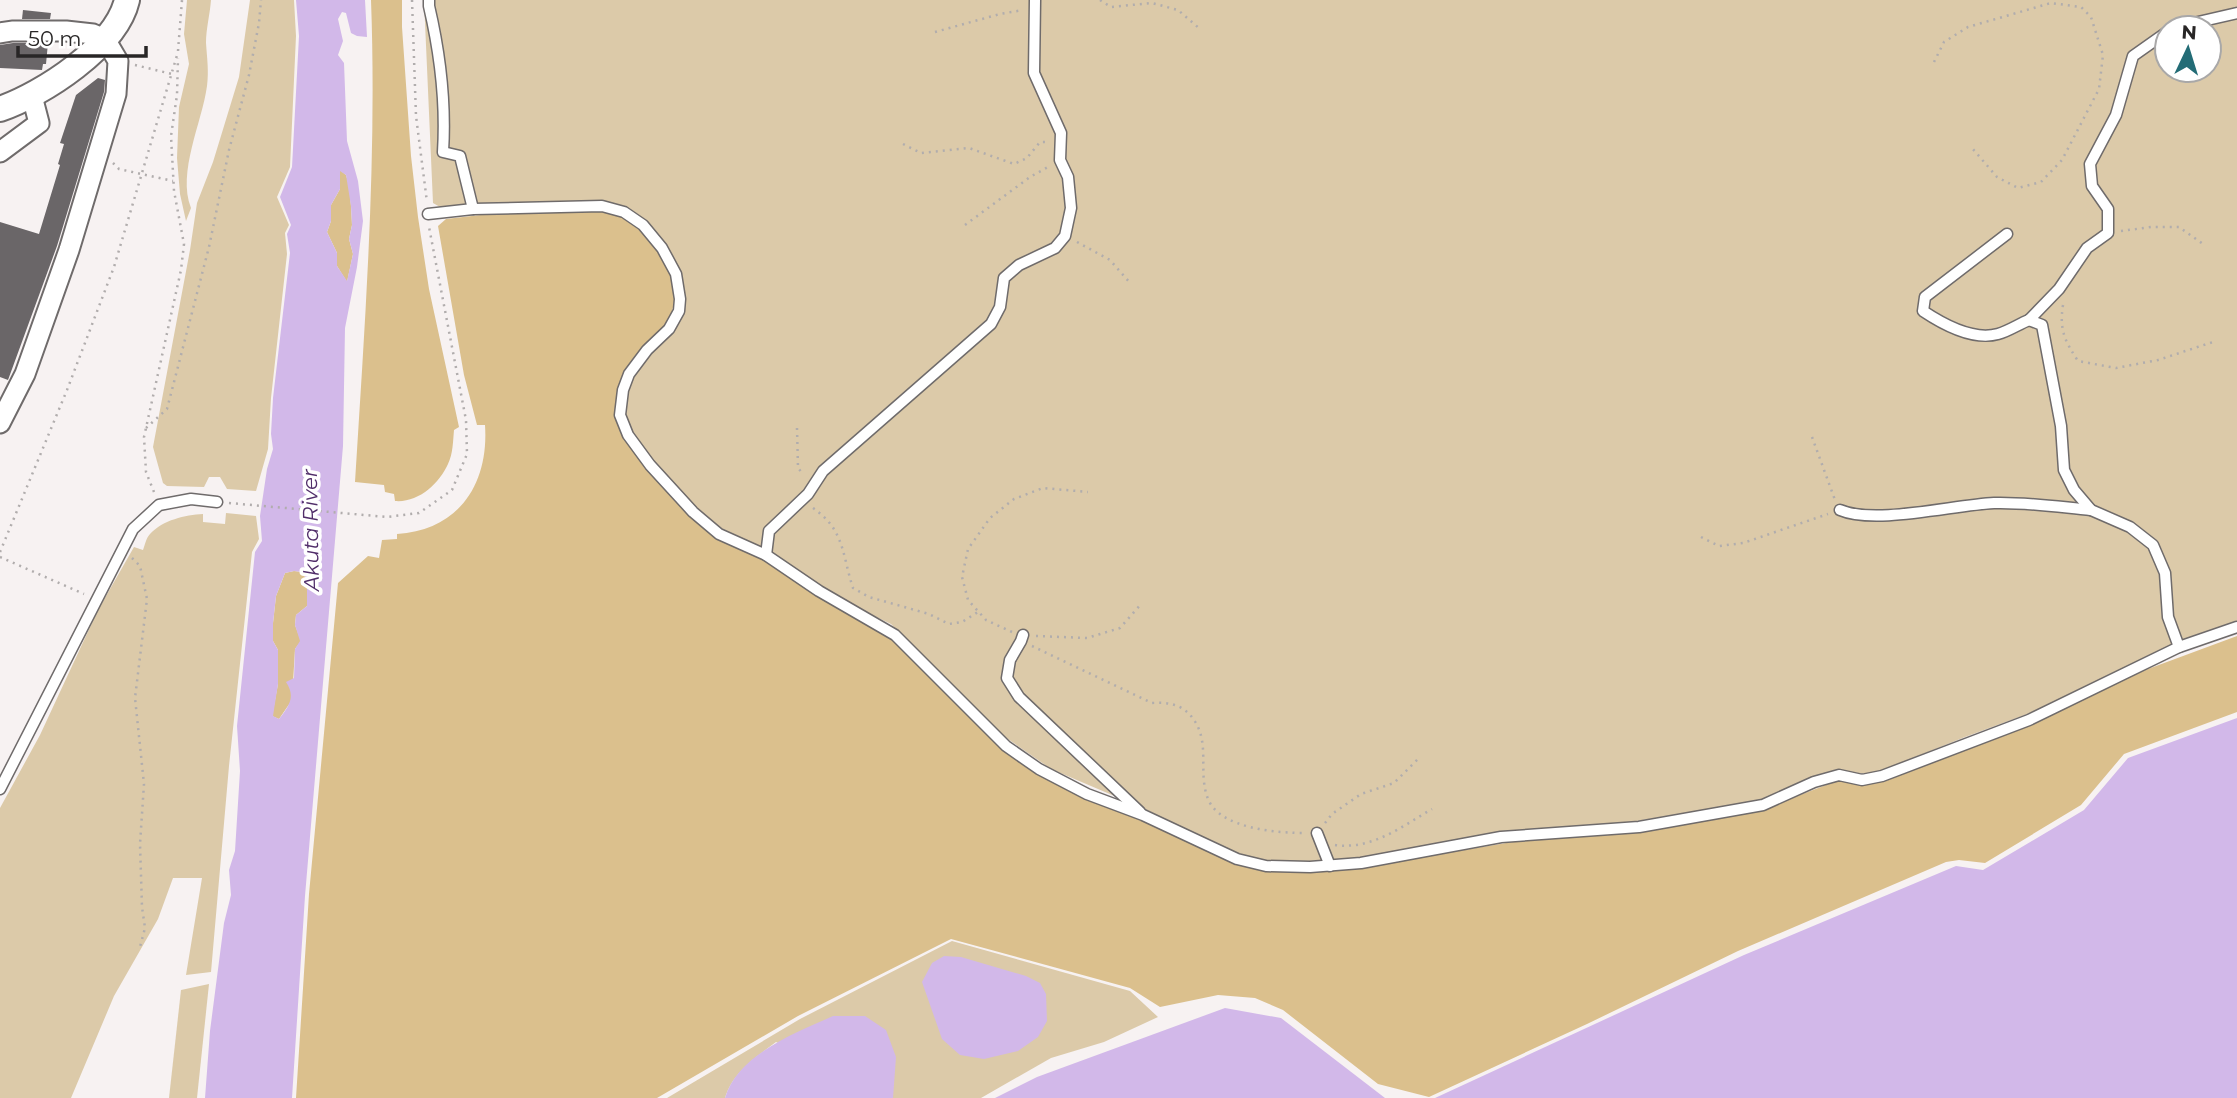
<svg xmlns="http://www.w3.org/2000/svg" width="2237" height="1098" viewBox="0 0 2237 1098" font-family="Montserrat,sans-serif">
<rect width="100%" height="100%" fill="#f7f2f2"/>
<!-- green -->
<g fill="#dccaa9" fill-rule="evenodd">
<path d="M187 0H211C210 14 206 29 206 43 207 58 209 71 207 86 202 123 177 172 191 208L186 221 180 194 177 158 179 107 189 64 184 34Z"/>
<polygon points="250,0 294,0 296,36 290,167 277,197 289,225 285,233 287,254 271,398 268,449 256,491 227,489 220,477 209,477 204,487 167,486 163,483 153,447 190,250 197,203 213,162 239,77"/>
<path d="M424 0H2237V623L2114 672 2030 713 1965 737 1873 774 1831 771 1808 779 1766 800 1624 823 1499 833 1347 861H1272L1242 857 1145 809 1051 769 1002 735 891 624 851 605 745 540C708 526 690 502 665 474 653 461 638 449 631 433 612 392 646 357 668 325 673 319 681 311 684 303 690 284 661 236 648 223 614 190 528 203 484 206 466 208 448 213 433 203ZM2167 28H2209V70H2167Z"/>
<path d="M226 513 256 516 259 539 252 552 229 766 211 972 186 975 202 878H173L158 919 114 996 71 1098H0V808L40 735 98 610 134 547 143 550C145 545 146 538 150 534 163 520 185 515 203 514V522L225 524Z"/>
<path d="M952 941 1130 991 1158 1017 1104 1042 1051 1058 981 1098H893L776 1042C755 1058 733 1072 725 1098H667L800 1019Z"/>
<polygon points="209,984 197,1098 169,1098 181,990"/>
</g>
<!-- forest -->
<g fill="#dbc08d">
<path d="M371 0H402V27L411 156 418 217 429 289 459 427 454 430C453 441 453 454 448 464 439 484 418 503 395 501L394 494 385 492 384 485 355 482C365 321 377 161 371 0Z"/>
<polygon points="340,170 346,175 349,185 351,206 352,225 349,239 353,254 347,282 337,266 337,253 327,232 331,221 331,205 340,189"/>
<path d="M559 210 604 211 618 215 640 230 657 249 673 278 675 298 670 321 631 364 621 384 615 410 621 434 642 460 695 517 801 584 890 636 998 742 1143 819 1251 868 1289 870 1369 866 1524 840 1611 835 1766 808 1839 780 1860 785 1886 781 2148 669 2237 636V712L2124 754 2081 805 1985 863 1959 860 1946 862 1738 951 1587 1024 1429 1097 1378 1084 1283 1010 1255 998 1218 995 1160 1007 1130 988 951 939 798 1016 657 1098H296L309 894 338 583 368 556 379 558 382 540 397 539V534C459 530 489 484 485 425H477L464 375 438 226 446 219 506 212Z"/>
<polygon points="294,571 302,572 307,580 307,606 296,615 295,625 301,641 295,649 292,700 279,719 272,716 278,684 278,650 273,641 273,623 276,596 285,573"/>
</g>
<!-- water -->
<g fill="#d2b8e9" fill-rule="evenodd">
<path d="M296 0H365L367 37 357 36 351 33 346 13 342 12 338 19 343 41 338 55 344 63 347 141 358 181 363 221 357 267 345 328 343 446 305 896 292 1098H205L210 1031 224 923 231 895 229 870 235 851 240 771 237 726 255 552 262 541 260 516 267 469 273 449 271 434 273 398 290 253 287 234 291 225 280 197 292 167 299 36ZM340 171 346 175 351 206 352 225 349 239 353 254 347 281 337 266V253L327 232 331 221V205L340 189ZM294 571 302 572 307 580V606L296 615 295 625 300 641 295 649 294 678 286 682C296 697 289 706 279 719L273 716 278 684V650L273 641V623L276 596 285 573Z"/>
<polygon points="2237,718 2237,1098 1435,1098 1744,955 1956,866 1983,870 2084,810 2128,758"/>
<polygon points="944,956 961,957 1026,976 1040,983 1046,994 1047,1021 1038,1037 1018,1051 984,1059 960,1055 942,1039 922,982 932,963"/>
<polygon points="1225,1008 1281,1018 1385,1098 995,1098 1037,1077"/>
<path d="M833 1016H865L886 1030 896 1057 893 1098H725C737 1055 795 1033 833 1016Z"/>
</g>
<!-- building -->
<g fill="#6a6668">
<polygon points="23,10 51,13 50,19 22,19"/>
<polygon points="13,43 48,43 46,64 43,64 42,70 0,68 0,45"/>
<polygon points="98,78 105,80 104,92 57,246 8,380 0,377 0,222 39,234 60,165 58,164 64,144 60,143 76,95"/>
</g>
<g fill="none" stroke-linecap="round" stroke-linejoin="round">
<!-- service casing -->
<g stroke="#6f6b6b" stroke-width="13">
<g id="service">
<path d="M429 0V6C440 53 446 104 443 152L460 156 473 209 602 206 624 212 643 225 662 248 676 274 680 299 679 311 669 329 647 350 629 374 623 390 620 415 628 435 650 465 693 512 719 534 766 555 819 591 895 635 1006 746 1039 769 1087 794 1143 815 1237 859 1266 866 1310 867 1361 863 1501 837 1639 827 1763 805 1814 782 1839 775 1862 780 1882 776 2029 720 2179 647 2237 627"/>
<polyline points="2172,28 2237,13"/>
<polyline points="428,214 473,209"/>
<path d="M2007 234 1925 297 1923 311C1944 325 1973 341 1998 334 2009 331 2019 324 2029 320L2042 325 2061 426 2064 470 2074 490 2091 510 2130 527 2153 545 2165 573 2168 617 2179 647"/>
<polyline points="2029,320 2059,289 2087,248 2108,233 2108,209 2092,186 2090,164 2116,115 2133,56 2167,32"/>
<path d="M1840 510C1875 525 1953 505 1994 503 2026 502 2059 507 2091 510"/>
<polyline points="766,555 769,531 808,494 823,471 991,324 1000,307 1004,278 1019,265 1055,248 1065,236 1071,208 1068,177 1060,160 1061,133 1034,73 1035,0"/>
<polyline points="1023,635 1021,641 1010,660 1007,678 1019,697 1140,812"/>
<polyline points="0,789 133,529 159,505 191,499 217,502"/>
<polyline points="1317,833 1330,866"/>
</g>
</g>
<!-- minor casing -->
<g stroke="#6f6b6b" stroke-width="23">
<g id="minor">
<polyline points="0,33 12,31 66,31 93,34 105,39 118,61 116,94 69,250 25,374 0,423"/>
<polyline points="0,152 39,123 32,96"/>
</g>
</g>
<!-- tertiary casing -->
<g stroke="#6f6b6b" stroke-width="28">
<path id="tertiary" d="M0 109C43 94 116 47 127 0"/>
</g>
<!-- path -->
<g stroke="#b1adad" stroke-width="2.5" stroke-dasharray="2 5" stroke-linecap="butt">
<polyline points="412,0 416,116 427,202"/>
<polyline points="1100,0 1111,7 1152,3 1178,10 1200,29"/>
<polyline points="935,32 1000,14 1023,10"/>
<polyline points="178,51 182,0"/>
<polyline points="1934,62 1944,42 1968,27 2051,3 2081,7 2091,17 2103,55 2099,89 2062,160 2041,182 2018,188 1997,177 1972,148"/>
<polyline points="135,65 172,74"/>
<polyline points="903,144 921,153 969,148 1014,164 1027,158 1040,142 1049,142"/>
<polyline points="113,163 119,169 173,181"/>
<polyline points="965,225 1030,177 1048,167"/>
<polyline points="2121,231 2151,227 2179,227 2203,244"/>
<polyline points="1077,242 1110,260 1131,284"/>
<path d="M2063 305C2059 330 2065 341 2078 361L2116 368 2158 360 2216 341"/>
<polyline points="146,428 167,409 209,247 229,150 249,75 259,23 261,0"/>
<polyline points="797,428 798,468 803,474"/>
<polyline points="1812,437 1835,500"/>
<polyline points="154,492 146,472 144,437 181,270 184,244 174,191 171,136 177,95 178,58"/>
<polyline points="229,503 387,517 419,513 452,490 467,454 466,420 429,227"/>
<path d="M813 508C845 530 842 555 853 588L869 597 929 614 949 624 962 622 978 612"/>
<polyline points="1701,537 1719,546 1743,543 1828,514"/>
<polyline points="0,552 67,390 114,267 178,52"/>
<polyline points="0,557 84,594"/>
<polyline points="132,558 140,566 147,599 135,698 144,784 140,844 142,907 145,928 140,947"/>
<polyline points="1012,632 986,620 968,600 962,577 968,549 990,518 1014,499 1043,488 1088,492"/>
<polyline points="1036,636 1087,638 1120,628 1142,603"/>
<path d="M1032 646 1152 703C1167 702 1181 704 1191 716 1212 741 1197 771 1208 799 1220 829 1278 833 1306 833"/>
<polyline points="1325,823 1332,814 1361,794 1394,783 1418,759"/>
<path d="M1335 845C1372 850 1401 827 1432 809"/>
</g>
<!-- service -->
<use href="#service" stroke="#fff" stroke-width="10"/>
<!-- minor -->
<use href="#minor" stroke="#fff" stroke-width="19"/>
<!-- tertiary -->
<use href="#tertiary" stroke="#fff" stroke-width="24"/>
</g>
<g text-anchor="middle" stroke-width="7" stroke-linejoin="round" paint-order="stroke">
<!-- water labels -->
<g font-size="21" font-style="italic" fill="#512e6a" stroke="#fff">
<text transform="translate(311 530) rotate(-91)" y="7">Akuta River</text>
</g>
</g>
<!-- north arrow -->
<g transform="translate(2188 49) rotate(4)"><circle r="33" fill="#ffffff" stroke="#a9a8a8" stroke-width="2"/>
<path d="M0-5L12 26L0 18L-12 26Z" fill="#236c76"/>
<text y="-10" font-size="19" font-weight="bold" text-anchor="middle" fill="#282626">N</text>
</g>
<!-- scale -->
<path d="M18 46v10h128v-10" fill="none" stroke="#282626" stroke-width="3.5"/>
<text x="28" y="46" font-size="21" fill="#282626" stroke="#ffffff" stroke-width="5" paint-order="stroke">50 m</text>
</svg>
